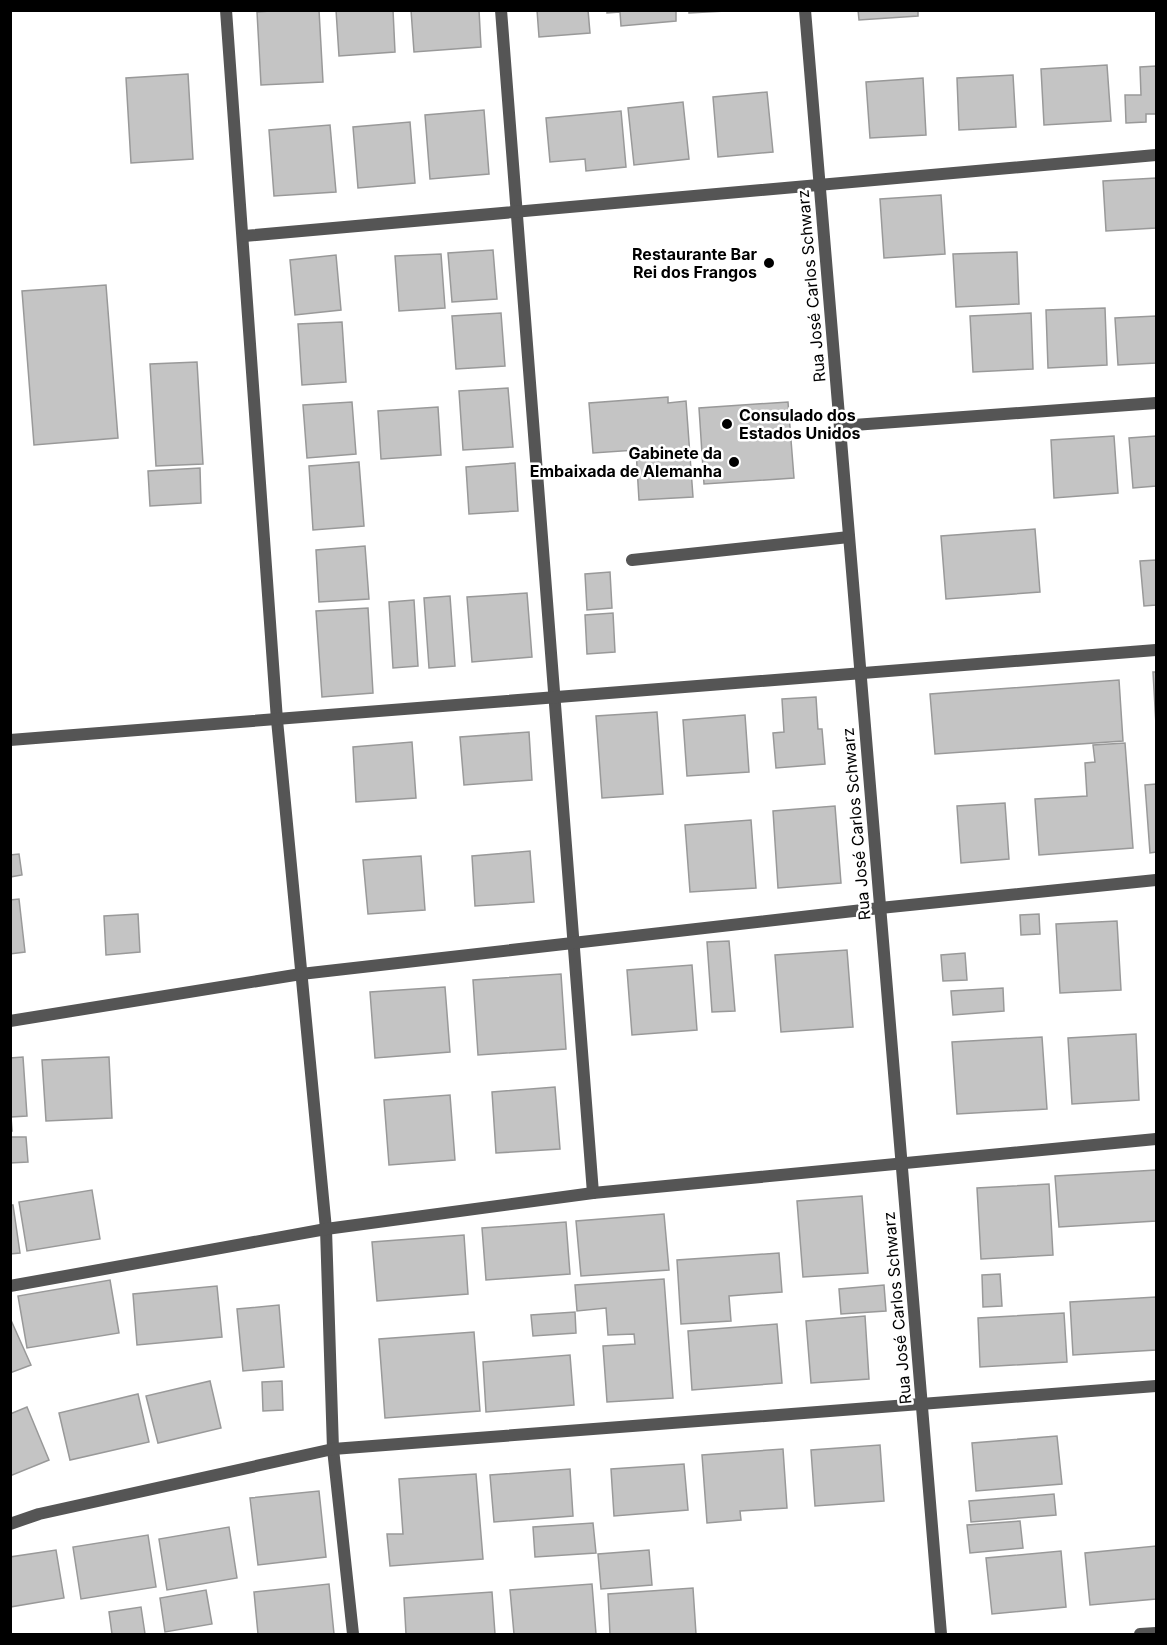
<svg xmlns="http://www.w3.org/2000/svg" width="1167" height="1645" viewBox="0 0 1167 1645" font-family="Inter,sans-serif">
<rect width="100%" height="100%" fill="#fff"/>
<!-- building -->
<g fill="#c4c4c4" stroke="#999" stroke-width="1.5">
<polygon points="284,10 319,10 323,82 261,85 257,12"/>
<polygon points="336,10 393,10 395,52 339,56"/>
<polygon points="411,10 479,10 481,47 414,52"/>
<polygon points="537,10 588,10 590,33 539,37"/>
<polygon points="607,10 676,10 676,21 621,26 620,12 607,13"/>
<polygon points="689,10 745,10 689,13"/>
<polygon points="858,10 918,10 918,16 859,20"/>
<polygon points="1107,65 1111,121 1044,125 1041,69"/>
<polygon points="1156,66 1156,114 1146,114 1146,122 1126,123 1125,95 1141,95 1140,67"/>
<polygon points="188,74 193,159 131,163 126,78"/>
<polygon points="1013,75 1016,127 959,130 957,78"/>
<polygon points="923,78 926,135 870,138 866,82"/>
<polygon points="767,92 773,152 718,157 713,97"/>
<polygon points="683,102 689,159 634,165 628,108"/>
<polygon points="484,110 489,174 430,179 425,115"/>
<polygon points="621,111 626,167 586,171 585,159 550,162 546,118"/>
<polygon points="410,122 415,183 358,188 353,127"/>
<polygon points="330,125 336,192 274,196 269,130"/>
<polygon points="1156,178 1156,228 1106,231 1103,181"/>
<polygon points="941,195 945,254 884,258 880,199"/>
<polygon points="493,250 497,299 452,302 448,253"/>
<polygon points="1017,252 1019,304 956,307 953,254"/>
<polygon points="441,254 445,308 399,311 395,256"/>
<polygon points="336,255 341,310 295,315 290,260"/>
<polygon points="106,285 118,438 34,445 22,291"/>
<polygon points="1105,308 1107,365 1048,368 1046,310"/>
<polygon points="501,313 505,366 456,369 452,316"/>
<polygon points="1031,313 1033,369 973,372 970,316"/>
<polygon points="1156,316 1156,363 1118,365 1115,318"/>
<polygon points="342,322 346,382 302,385 298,324"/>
<polygon points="197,362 203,464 156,466 150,364"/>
<polygon points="508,388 513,447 463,450 459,391"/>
<polygon points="668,397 668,403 686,401 693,497 639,500 636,450 593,453 589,403"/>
<polygon points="352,402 356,454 307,458 303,405"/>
<polygon points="788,402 794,478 704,484 699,408"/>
<polygon points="438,407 441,455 381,459 378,411"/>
<polygon points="1114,436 1118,493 1054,498 1051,440"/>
<polygon points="1156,436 1156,486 1133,488 1129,438"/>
<polygon points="359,462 364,526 313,530 309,466"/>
<polygon points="515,463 518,511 469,514 466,467"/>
<polygon points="200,468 201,503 150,506 148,471"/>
<polygon points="1035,529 1040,592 946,599 941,536"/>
<polygon points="365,546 369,599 319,602 316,550"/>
<polygon points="1156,560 1156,605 1144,606 1140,561"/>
<polygon points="610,572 612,608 587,610 585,574"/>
<polygon points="527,593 532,657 472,662 467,597"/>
<polygon points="450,596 455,666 429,668 424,598"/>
<polygon points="414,600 418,666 393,668 389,602"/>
<polygon points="368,608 373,693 322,697 316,611"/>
<polygon points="613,613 615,652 587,654 585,615"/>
<polygon points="1153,672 1156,672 1156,725"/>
<polygon points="1119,680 1123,741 935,754 930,694"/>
<polygon points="816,697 818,729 822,729 825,764 776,768 773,733 784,732 782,699"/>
<polygon points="657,712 663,794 602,798 596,716"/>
<polygon points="745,715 749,772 687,776 683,720"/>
<polygon points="529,732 532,780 464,785 460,737"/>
<polygon points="412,742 416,798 356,802 353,747"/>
<polygon points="1125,743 1133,848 1039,855 1035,799 1087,796 1085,763 1095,762 1093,745"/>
<polygon points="1156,784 1156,852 1150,853 1145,785"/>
<polygon points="1005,803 1009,859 961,863 957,806"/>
<polygon points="835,806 841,883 778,888 773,811"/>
<polygon points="751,820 756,888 690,892 685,825"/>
<polygon points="530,851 534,902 475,906 472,856"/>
<polygon points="19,854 22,875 10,877 10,855"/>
<polygon points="421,856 425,910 368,914 363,860"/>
<polygon points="19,899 25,952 10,954 10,900"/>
<polygon points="138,914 140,952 106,955 104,916"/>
<polygon points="1039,914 1040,934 1021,935 1020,915"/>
<polygon points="1117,921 1121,990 1060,993 1056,924"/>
<polygon points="729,941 735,1011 712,1012 707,942"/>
<polygon points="847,950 853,1027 781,1032 775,955"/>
<polygon points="965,953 967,980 943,981 941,955"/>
<polygon points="692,965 697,1030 632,1035 627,970"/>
<polygon points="561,974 566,1049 478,1055 473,980"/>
<polygon points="445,987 450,1052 375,1058 370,992"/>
<polygon points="1003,988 1004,1011 953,1015 951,991"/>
<polygon points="1136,1034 1139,1100 1072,1104 1068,1038"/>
<polygon points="1042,1037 1047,1109 957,1114 952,1042"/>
<polygon points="23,1057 27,1116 11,1117 12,1131 10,1131 10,1058"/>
<polygon points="109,1057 112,1118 46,1121 42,1060"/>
<polygon points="555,1087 560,1149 496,1153 492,1092"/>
<polygon points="450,1095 455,1160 389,1165 384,1100"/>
<polygon points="10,1137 26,1137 28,1162 10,1163"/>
<polygon points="1156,1170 1156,1221 1059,1227 1055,1176"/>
<polygon points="1049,1184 1053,1255 981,1259 977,1188"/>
<polygon points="92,1190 100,1239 27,1251 19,1202"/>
<polygon points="862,1196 868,1273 803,1277 797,1201"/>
<polygon points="10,1205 13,1205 20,1253 10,1254"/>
<polygon points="664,1214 669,1270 581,1276 576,1221"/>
<polygon points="566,1222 570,1274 486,1280 482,1228"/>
<polygon points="464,1235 468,1294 377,1301 372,1242"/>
<polygon points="779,1253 782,1292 729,1296 731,1321 681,1324 677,1260"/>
<polygon points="1000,1274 1002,1306 983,1307 982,1275"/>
<polygon points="664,1279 673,1398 607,1402 603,1346 635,1344 634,1334 608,1335 606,1308 577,1311 575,1285"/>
<polygon points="110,1280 119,1333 27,1348 18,1296"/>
<polygon points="884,1285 886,1311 841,1314 839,1289"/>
<polygon points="217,1286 222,1337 137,1345 133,1294"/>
<polygon points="1156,1297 1156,1350 1073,1355 1070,1302"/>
<polygon points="279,1305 284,1367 243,1371 237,1309"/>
<polygon points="575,1312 576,1333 533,1336 531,1315"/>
<polygon points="1064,1313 1067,1362 980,1367 978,1318"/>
<polygon points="865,1316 869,1379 811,1383 806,1321"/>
<polygon points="10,1318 31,1365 10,1373"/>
<polygon points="777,1324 782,1383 692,1390 688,1331"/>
<polygon points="474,1332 480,1411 385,1418 379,1339"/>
<polygon points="570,1355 574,1405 486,1412 483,1362"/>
<polygon points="210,1381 221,1428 158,1443 146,1396"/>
<polygon points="282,1381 283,1410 263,1411 262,1382"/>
<polygon points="138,1394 149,1442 70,1460 59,1413"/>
<polygon points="27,1407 49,1460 10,1476 10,1414"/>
<polygon points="1057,1436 1062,1484 976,1491 972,1443"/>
<polygon points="880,1445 884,1501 815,1506 811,1450"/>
<polygon points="783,1449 787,1508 740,1511 741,1520 707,1523 702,1455"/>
<polygon points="684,1464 688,1510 614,1516 611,1469"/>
<polygon points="570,1469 573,1516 494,1522 490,1475"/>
<polygon points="476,1474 483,1559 390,1566 387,1534 403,1534 399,1479"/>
<polygon points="319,1491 326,1557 258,1565 250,1498"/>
<polygon points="1054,1494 1056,1515 971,1522 969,1501"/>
<polygon points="1020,1521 1023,1548 970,1553 967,1525"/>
<polygon points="593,1523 596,1553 535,1557 533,1527"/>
<polygon points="229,1527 237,1578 167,1590 159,1539"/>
<polygon points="148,1535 156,1587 81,1599 73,1547"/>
<polygon points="1156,1546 1156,1599 1090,1605 1085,1553"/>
<polygon points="56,1550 64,1598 10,1607 10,1557"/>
<polygon points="649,1550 652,1585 601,1589 598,1554"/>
<polygon points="1061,1551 1066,1607 992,1614 986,1558"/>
<polygon points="329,1584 334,1634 258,1634 254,1592"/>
<polygon points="592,1584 596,1634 514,1634 510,1590"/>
<polygon points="693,1588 696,1634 610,1634 608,1594"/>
<polygon points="206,1590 212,1624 165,1632 160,1598"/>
<polygon points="492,1592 495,1634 406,1634 404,1598"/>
<polygon points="141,1607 145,1634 112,1634 109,1612"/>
</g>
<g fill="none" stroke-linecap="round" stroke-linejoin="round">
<!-- service -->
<polyline stroke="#555" stroke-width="12" points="632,560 849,537"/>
<!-- minor -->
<g stroke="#555" stroke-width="12">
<polyline points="226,10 277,720 326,1229 333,1449 353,1634"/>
<polyline points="501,10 593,1193"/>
<polyline points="805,10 941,1634"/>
<polyline points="244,236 1156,155"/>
<polyline points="840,426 1156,403"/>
<polyline points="10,740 1156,650"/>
<polyline points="10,1021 301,974 880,908 1156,880"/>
<polyline points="10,1286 326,1229 593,1193 1156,1139"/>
<polyline points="10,1524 39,1514 333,1449 1156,1386"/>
<polyline points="1140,1634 1156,1633"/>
</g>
</g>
<!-- markers -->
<g fill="#000" stroke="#fff" stroke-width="2">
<circle cx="769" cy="263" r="6"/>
<circle cx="727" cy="424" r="6"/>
<circle cx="734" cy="462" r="6"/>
</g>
<g text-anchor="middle" stroke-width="5" stroke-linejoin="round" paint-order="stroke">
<!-- poi labels -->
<g font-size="16" font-weight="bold" fill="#000" stroke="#fff" text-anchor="end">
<text x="757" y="260">Restaurante Bar<tspan x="757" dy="18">Rei dos Frangos</tspan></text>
<text x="739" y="421" text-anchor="start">Consulado dos<tspan x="739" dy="18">Estados Unidos</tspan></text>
<text x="722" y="459">Gabinete da<tspan x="722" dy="18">Embaixada de Alemanha</tspan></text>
</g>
<!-- street labels -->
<g font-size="16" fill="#000" stroke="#fff">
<text transform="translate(811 286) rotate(-95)" y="6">Rua José Carlos Schwarz</text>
<text transform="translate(856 824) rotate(-95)" y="6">Rua José Carlos Schwarz</text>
<text transform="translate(897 1308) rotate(-95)" y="6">Rua José Carlos Schwarz</text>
</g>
</g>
<!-- border -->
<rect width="1167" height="1645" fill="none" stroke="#000000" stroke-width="24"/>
</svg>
